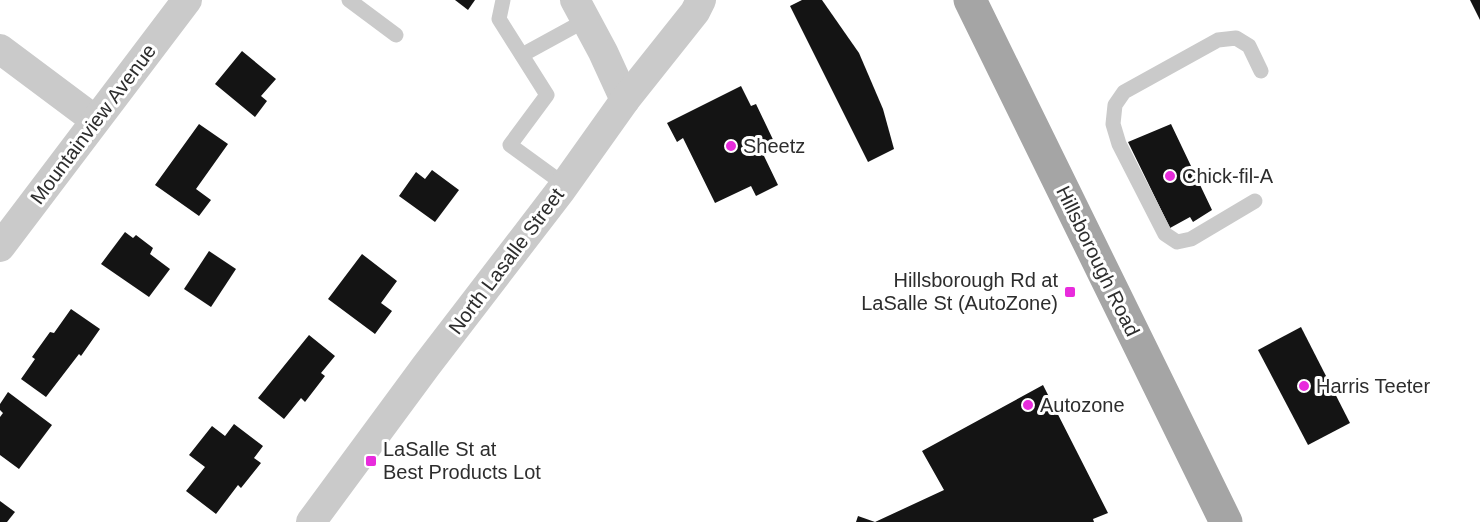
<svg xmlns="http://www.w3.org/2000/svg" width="1480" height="522" viewBox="0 0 1480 522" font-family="Helvetica,sans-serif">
<rect width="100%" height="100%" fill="#fff"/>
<!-- building -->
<g fill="#141414">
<polygon points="455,0 475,0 468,10"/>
<polygon points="802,0 822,0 859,53 883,109 894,149 868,162 790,6"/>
<polygon points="1470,0 1480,0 1480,20"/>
<polygon points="242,51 276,79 261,96 267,101 255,117 215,84"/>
<polygon points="741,86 751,106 756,104 778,150 764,156 778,185 756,196 751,186 715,203 683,138 677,142 667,123"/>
<polygon points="199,124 228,144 196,189 211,200 199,216 155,185"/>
<polygon points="1171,124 1212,210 1193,222 1190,217 1170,228 1128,142"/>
<polygon points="432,170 459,190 435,222 399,196 416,172 425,179"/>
<polygon points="125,232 133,238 136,235 153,248 150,254 170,269 149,297 101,264"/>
<polygon points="209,251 236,269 211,307 184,289"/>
<polygon points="362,254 397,281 381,303 392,311 375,334 328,299"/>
<polygon points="71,309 100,329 81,356 79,354 46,397 21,379 35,359 32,357 50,332 54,333"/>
<polygon points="1301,327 1350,423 1308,445 1258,350"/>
<polygon points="309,335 335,356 321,373 325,376 305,402 301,398 284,419 258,398"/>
<polygon points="1043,385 1108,513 1093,519 1094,522 875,522 944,490 922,451"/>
<polygon points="8,392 52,425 19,469 0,455 0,417 3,413 0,410 0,404"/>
<polygon points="234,424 263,446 254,458 261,463 241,488 238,485 216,514 186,491 205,467 189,455 212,426 225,436"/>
<polygon points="0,501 15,512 7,522 0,522"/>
<polygon points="858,516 875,522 856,522"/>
</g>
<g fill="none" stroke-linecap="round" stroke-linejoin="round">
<!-- lane -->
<g stroke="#cacaca" stroke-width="15">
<polyline points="349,0 396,35"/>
<polyline points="503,0 499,19 547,95 510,145 565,185"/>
<polyline points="522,55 586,20"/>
<polyline points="1255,201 1191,239 1177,242 1165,234 1119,144 1113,124 1115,105 1124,92 1218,40 1236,38 1249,46 1261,71"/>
</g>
<!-- street -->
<g stroke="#cacaca" stroke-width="30">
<polyline points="575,0 603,52 625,100"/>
<polyline points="0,49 95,120"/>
<polyline points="0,247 187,0"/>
<polyline points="311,522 426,366 561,190 625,100 695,12 701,0"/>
</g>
<!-- primary -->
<polyline stroke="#a5a5a5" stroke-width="33" points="970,0 1226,522"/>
</g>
<!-- markers -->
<g fill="#e82bdc" stroke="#fff" stroke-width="2">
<circle cx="731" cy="146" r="6"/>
<circle cx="1170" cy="176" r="6"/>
<rect x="1064" y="286" width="12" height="12" rx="3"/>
<circle cx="1304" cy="386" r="6"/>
<circle cx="1028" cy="405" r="6"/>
<rect x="365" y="455" width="12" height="12" rx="3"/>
</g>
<g text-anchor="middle" stroke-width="6" stroke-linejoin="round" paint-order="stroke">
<!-- street labels -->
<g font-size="20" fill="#2d2d2d" stroke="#fff">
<text transform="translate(93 124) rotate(-53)" y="7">Mountainview Avenue</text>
<text transform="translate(506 261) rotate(-53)" y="7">North Lasalle Street</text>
<text transform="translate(1098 261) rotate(64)" y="7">Hillsborough Road</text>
</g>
<!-- poi labels -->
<g font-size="20" fill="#2d2d2d" stroke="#fff" text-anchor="start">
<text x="743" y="153">Sheetz</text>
<text x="1182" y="183">Chick-fil-A</text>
<text x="1058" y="287" text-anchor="end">Hillsborough Rd at<tspan x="1058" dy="23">LaSalle St (AutoZone)</tspan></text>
<text x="1316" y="393">Harris Teeter</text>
<text x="1040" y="412">Autozone</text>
<text x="383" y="456">LaSalle St at<tspan x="383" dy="23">Best Products Lot</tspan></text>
</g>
</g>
</svg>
